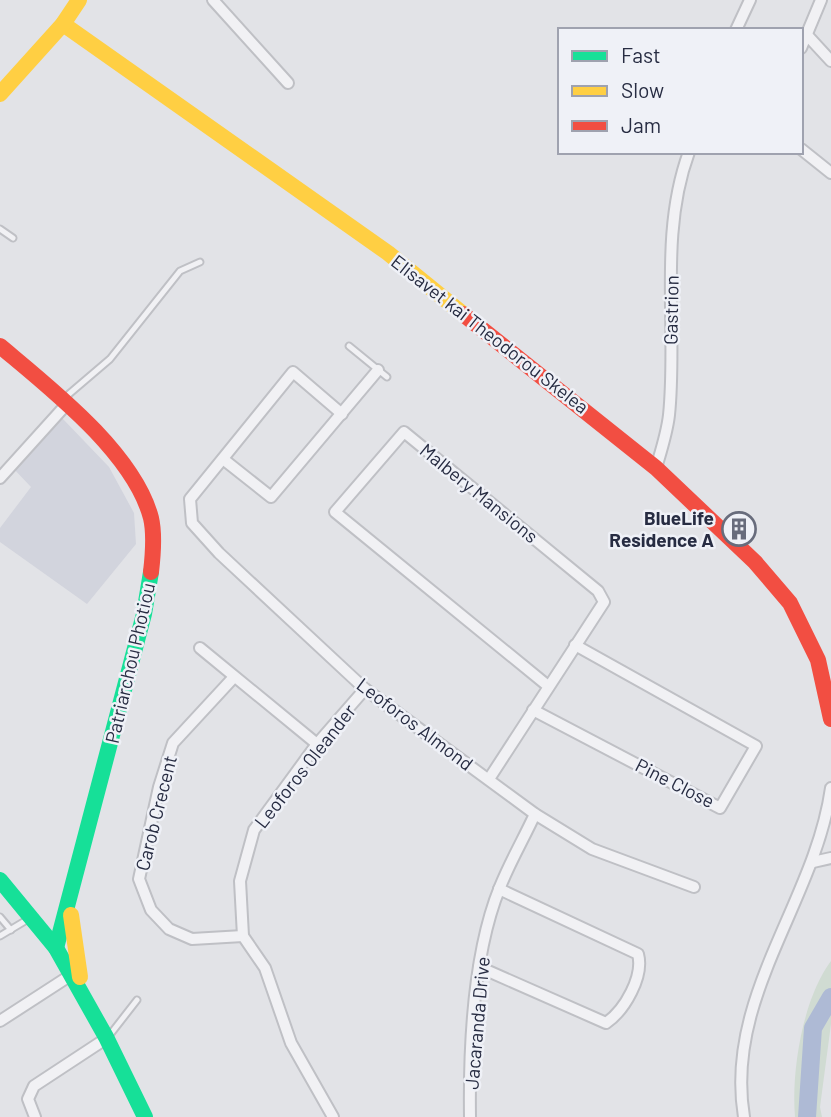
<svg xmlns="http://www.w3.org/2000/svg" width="831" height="1117" viewBox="0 0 831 1117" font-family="Barlow,sans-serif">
<rect width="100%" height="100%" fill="#e2e3e7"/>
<!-- built -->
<polygon fill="#d2d4dd" points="62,418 109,467 134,513 136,544 87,604 0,542 0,528 31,487 13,468"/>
<!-- green -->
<path fill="#d0dbd2" d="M831 961V1024L820 1107 822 1117H795C791 1071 803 998 831 961Z"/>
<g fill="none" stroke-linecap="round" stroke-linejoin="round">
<!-- river -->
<polyline stroke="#aebad5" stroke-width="18" points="807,1117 813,1028 831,997"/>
<!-- lane casing -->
<g stroke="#bfc0c5" stroke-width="9">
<g id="lane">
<polyline points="0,229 13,238"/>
<polyline points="349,346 387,377"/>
<polyline points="66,401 69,394 110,359 180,271 200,262"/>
<polyline points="0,917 11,930"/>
<polyline points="0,936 30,918"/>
<polyline points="109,1036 137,1000"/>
</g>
</g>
<!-- street casing -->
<g stroke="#bfc0c5" stroke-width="14">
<g id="street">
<polyline points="213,0 288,83"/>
<polyline points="736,30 750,0"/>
<polyline points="806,34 831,61"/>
<polyline points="801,48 821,0"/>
<polyline points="801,149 831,173"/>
<polyline points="342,414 293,372 190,499 192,523 219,553 365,689 535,814 592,849 694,887"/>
<polyline points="223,459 271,497 378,370"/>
<path d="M656 468C661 451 667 433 669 415 678 328 658 236 689 152"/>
<polyline points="0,478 65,406"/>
<polyline points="200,648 317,744"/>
<polyline points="234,677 173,743 159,787 139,879 151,910 169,929 192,939 243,936"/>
<polyline points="533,710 720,808 756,746 575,645"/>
<polyline points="489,779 604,602 598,591 404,432 335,512 548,686"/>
<polyline points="813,862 831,858"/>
<path d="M479 967 606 1023C625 1010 644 976 638 954L499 889"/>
<polyline points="0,1021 71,975"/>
<polyline points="35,1117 28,1099 34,1086 107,1038"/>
<polyline points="333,1117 291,1043 265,968 243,936 240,881 254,830 317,744 365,689"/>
<path d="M470 1117C469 1046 473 953 500 887 510 862 524 838 535 814"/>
<path d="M744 1117C724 997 815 902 831 788"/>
</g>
</g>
<!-- lane -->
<use href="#lane" stroke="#f1f1f4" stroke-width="5"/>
<!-- street -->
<use href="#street" stroke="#f1f1f4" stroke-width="10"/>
<!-- fast -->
<g stroke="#16e098" stroke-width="16">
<polyline points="0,880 56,948 106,1037 145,1117"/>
<polyline points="56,948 144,614 151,572"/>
</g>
<!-- slow -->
<g stroke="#ffcf43" stroke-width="16">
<polyline points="63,24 388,253 463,314"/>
<polyline points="0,94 63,24 79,0"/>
<polyline points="71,915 80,977"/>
</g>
<!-- jam -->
<g stroke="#f24e42" stroke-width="16">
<polyline points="463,314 656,468 755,562 790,603 818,660 831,719"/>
<path d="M0 346C50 388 134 453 151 518 155 535 153 555 151 572"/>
</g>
</g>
<!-- icons -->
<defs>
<g id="building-ring" transform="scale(1.75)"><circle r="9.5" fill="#eff1f7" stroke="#686c7c" stroke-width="1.5"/><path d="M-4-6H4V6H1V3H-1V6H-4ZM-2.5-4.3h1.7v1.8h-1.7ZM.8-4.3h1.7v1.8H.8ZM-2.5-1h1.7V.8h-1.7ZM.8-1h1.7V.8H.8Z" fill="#686c7c"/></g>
</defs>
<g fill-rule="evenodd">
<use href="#building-ring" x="739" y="529"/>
</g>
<g text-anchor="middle" stroke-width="5" stroke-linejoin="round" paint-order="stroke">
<!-- street labels -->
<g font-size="19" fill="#272c42" stroke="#eff1f7">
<text transform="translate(671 310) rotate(-89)" y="7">Gastrion</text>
<text transform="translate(490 334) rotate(38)" y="7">Elisavet kai Theodorou Skelea</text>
<text transform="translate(479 493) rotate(39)" y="7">Malbery Mansions</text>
<text transform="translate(130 663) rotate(-77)" y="7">Patriarchou Photiou</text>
<text transform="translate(415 724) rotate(37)" y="7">Leoforos Almond</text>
<text transform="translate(305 766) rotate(-52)" y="7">Leoforos Oleander</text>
<text transform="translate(675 783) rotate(27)" y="7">Pine Close</text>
<text transform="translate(156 813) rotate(-76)" y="7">Carob Crecent</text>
<text transform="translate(477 1023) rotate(-85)" y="7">Jacaranda Drive</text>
</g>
<!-- poi labels -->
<g font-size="19" font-weight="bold" fill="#272c42" stroke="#eff1f7" text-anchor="end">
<text x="714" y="525">BlueLife<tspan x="714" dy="22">Residence A</tspan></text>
</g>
</g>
<!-- legend -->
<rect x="558" y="28" width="245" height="126" fill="#eff1f7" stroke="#9fa2af" stroke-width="2"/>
<rect x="572" y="51" width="35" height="10" fill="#16e098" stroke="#9fa2af" stroke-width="2"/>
<text x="621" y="63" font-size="21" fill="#272c42">Fast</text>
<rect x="572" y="86" width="35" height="10" fill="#ffcf43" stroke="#9fa2af" stroke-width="2"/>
<text x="621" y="98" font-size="21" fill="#272c42">Slow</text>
<rect x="572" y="121" width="35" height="10" fill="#f24e42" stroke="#9fa2af" stroke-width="2"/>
<text x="621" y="133" font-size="21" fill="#272c42">Jam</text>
</svg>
